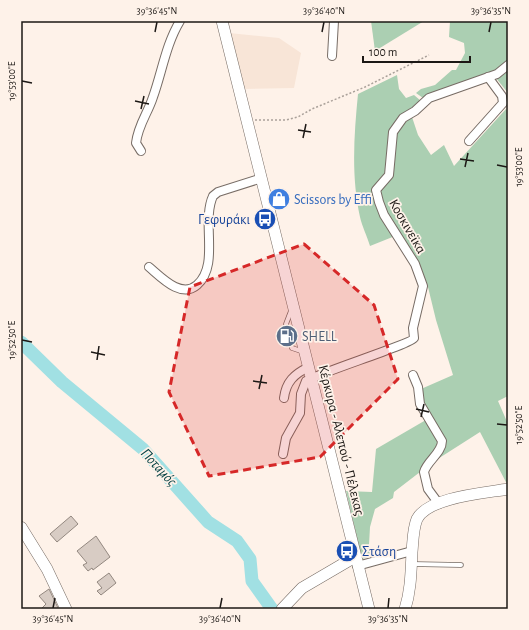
<svg xmlns="http://www.w3.org/2000/svg" width="529" height="630" viewBox="0 0 529 630" font-family="'Alegreya Sans',sans-serif">
<rect width="100%" height="100%" fill="#fef2e9"/>
<!-- built -->
<polygon fill="#f8e5d7" points="229,33 279,38 301,53 294,88 243,89"/>
<!-- green -->
<g fill="#abcfb2">
<polygon points="371,21 424,21 375,51"/>
<polygon points="450,21 508,21 508,93 492,73 423,98 416,93 421,89 435,85 452,70 456,70 465,53 464,43 449,37"/>
<path d="M397 75 399 89 406 98 414 95 421 101 410 111 418 135 431 155 444 145 454 166 506 109 508 111V396L498 401 508 424V486L480 432 433 462 394 492 393 498 375 509 370 527 369 545 371 556 362 559 346 491 372 492 376 449 431 417 421 402V389L453 375 436 320 427 283 400 234 370 246C367 236 362 226 360 217 351 177 354 134 358 94Z"/>
</g>
<g fill="none" stroke-linecap="round" stroke-linejoin="round">
<!-- river -->
<polyline stroke="#a1e0e3" stroke-width="13" points="21,342 62,382 143,449 208,522 237,541 250,559 252,581 272,609"/>
</g>
<!-- building -->
<g fill="#d8ccc4" stroke="#938880">
<polygon points="281,330 284,330 287,344 283,345 283,341 279,342 278,335 281,335"/>
<polygon points="71,516 78,524 57,542 50,534"/>
<polygon points="96,536 110,557 93,570 92,568 88,571 83,565 87,563 77,551"/>
<polygon points="109,573 116,583 101,595 97,591 102,588 97,582"/>
<polygon points="49,589 58,608 57,609 41,609 46,604 39,596"/>
</g>
<g fill="none" stroke-linecap="round" stroke-linejoin="round">
<!-- lane casing -->
<g stroke="#776c65" stroke-width="5.5">
<g id="lane">
<polyline points="291,311 286,324 292,348 304,352"/>
<polyline points="412,564 461,565"/>
</g>
</g>
<!-- street casing -->
<g stroke="#776c65" stroke-width="10">
<g id="street">
<polyline points="332,56 334,21"/>
<polyline points="469,141 503,103 502,96 488,77"/>
<path d="M141 151 136 143C138 125 148 113 153 97 162 72 166 44 180 21"/>
<path d="M149 267C161 277 181 299 197 285 220 265 201 222 213 196L218 192 262 178"/>
<path d="M413 375 418 387 420 404 442 441C442 453 427 461 424 472L428 489 439 504"/>
<path d="M284 398C286 382 294 374 309 367"/>
<path d="M283 454 286 438 300 413 301 394 306 381C321 372 411 344 414 338L413 328 423 286 415 264 384 215 379 202 376 190 389 175 393 132 403 118 415 111 429 98 497 74 508 65"/>
<polyline points="357,566 412,551"/>
</g>
</g>
<!-- secondary casing -->
<g stroke="#776c65" stroke-width="12">
<g id="secondary">
<polyline points="222,21 369,609"/>
<polyline points="21,527 47,569 66,609"/>
<polyline points="282,609 302,588 355,557"/>
<path d="M405 609C411 590 411 571 412 552 413 541 413 528 417 519 428 497 486 493 508 489"/>
</g>
</g>
<!-- path -->
<polyline stroke="#aaa19a" stroke-width="1.5" stroke-dasharray="2 2" stroke-linecap="butt" points="255,120 286,120 298,117 312,109 365,87 429,55"/>
<!-- lane -->
<use href="#lane" stroke="#fff" stroke-width="4"/>
<!-- street -->
<use href="#street" stroke="#fff" stroke-width="8"/>
<!-- secondary -->
<use href="#secondary" stroke="#fff" stroke-width="11"/>
</g>
<!-- marked area -->
<path fill="#d62828" fill-opacity="0.2" stroke="#d62828" stroke-width="3" stroke-dasharray="8 5" stroke-linejoin="round" d="M304 244 374 305 398 379 320 457 209 476 169 392 190 287Z"/>
<!-- ticks -->
<path fill="none" stroke="#1c1815" stroke-width="1.5" d="M155 32 157 22M322 32 324 22M489 32 491 22M22 81 32 83M135 101 149 104M141 109 144 96M298 130 311 132M303 138 306 124M460 159 474 161M497 165 507 167M465 167 468 153M22 340 32 342M91 352 105 355M97 360 99 346M253 381 267 383M259 389 262 375M416 409 429 412M421 417 424 404M497 424 507 425M53 608 55 598M220 608 222 598M388 608 389 598"/>
<!-- icons -->
<defs>
<g id="shop-disc" transform="scale(1.15)"><circle r="9.5" fill="#3f7fe0" stroke="#fef2e9"/><path d="M-5-2.5h2.3a2.7 3.5 0 0 1 5.4 0H5L5.5 6h-11ZM-1.5-2.5h3a1.5 2.3 0 0 0-3 0Z" fill="#fff"/></g>
<g id="bus-disc" transform="scale(1.15)"><circle r="9.5" fill="#1a4fb4" stroke="#fef2e9"/><path d="M-5-6H5V4H4V6H2V4H-2V6H-4V4H-5ZM-3.5-4V0h7V-4ZM-3.5 1.2v1.5H-2V1.2ZM2 1.2v1.5H3.5V1.2Z" fill="#fff"/></g>
<g id="fuel-disc" transform="scale(1.15)"><circle r="9.5" fill="#5c6f8a" stroke="#fef2e9"/><path d="M-5.5-6h7V0h2V4h1.3V-2.5L3-4.5l.8-.8L6-3V5H2.5V1h-1V6h-7ZM-4.2-4.7v3.2H.2V-4.7Z" fill="#fff"/></g>
</defs>
<g fill-rule="evenodd">
<use href="#shop-disc" x="279" y="199"/>
<use href="#bus-disc" x="265" y="219"/>
<use href="#fuel-disc" x="287" y="336"/>
<use href="#bus-disc" x="347" y="551"/>
</g>
<g text-anchor="middle" stroke-width="3.5" stroke-linejoin="round" paint-order="stroke">
<!-- shop labels -->
<g font-size="14" fill="#366cbe" stroke="#fef2e9" text-anchor="start">
<text x="294" y="204">Scissors by Effi</text>
</g>
<!-- transit labels -->
<g font-size="14" fill="#164399" stroke="#fef2e9" text-anchor="end">
<text x="250" y="224">Γεφυράκι</text>
<text x="362" y="556" text-anchor="start">Στάση</text>
</g>
<!-- street labels -->
<g font-size="14" fill="#1c1815" stroke="#fef2e9">
<text transform="translate(408 226) rotate(60)" y="5">Κοσκινεϊκα</text>
<text transform="translate(342 440) rotate(76)" y="5">Κέρκυρα - Αλεπού - Πέλεκας</text>
</g>
<!-- service labels -->
<g font-size="14" fill="#4e5e75" stroke="#fef2e9" text-anchor="start">
<text x="302" y="341">SHELL</text>
</g>
<!-- water labels -->
<g font-size="15" font-style="italic" fill="#054244" stroke="#fef2e9">
<text transform="translate(159 467) rotate(47)" y="5">Ποταμός</text>
</g>
</g>
<!-- border -->
<rect width="529" height="630" fill="none" stroke="#fef2e9" stroke-width="44"/>
<!-- scale -->
<path d="M363 56v6h107v-6" fill="none" stroke="#1c1815" stroke-width="2"/>
<text x="369" y="56" font-size="12" fill="#1c1815" stroke="#fef2e9" stroke-width="3" paint-order="stroke">100 m</text>
<rect x="22" y="22" width="485" height="586" fill="none" stroke="#1c1815" stroke-width="1.5"/>
<g font-size="10" text-anchor="middle" fill="#1c1815">
<text x="157" y="14">39°36'45"N</text>
<text x="324" y="14">39°36'40"N</text>
<text x="491" y="14">39°36'35"N</text>
<text transform="translate(11 81) rotate(-90)" y="4">19°53'00"E</text>
<text transform="translate(518 167) rotate(-90)" y="4">19°53'00"E</text>
<text transform="translate(11 340) rotate(-90)" y="4">19°52'50"E</text>
<text transform="translate(518 425) rotate(-90)" y="4">19°52'50"E</text>
<text x="53" y="622">39°36'45"N</text>
<text x="220" y="622">39°36'40"N</text>
<text x="388" y="622">39°36'35"N</text>
</g>
</svg>
